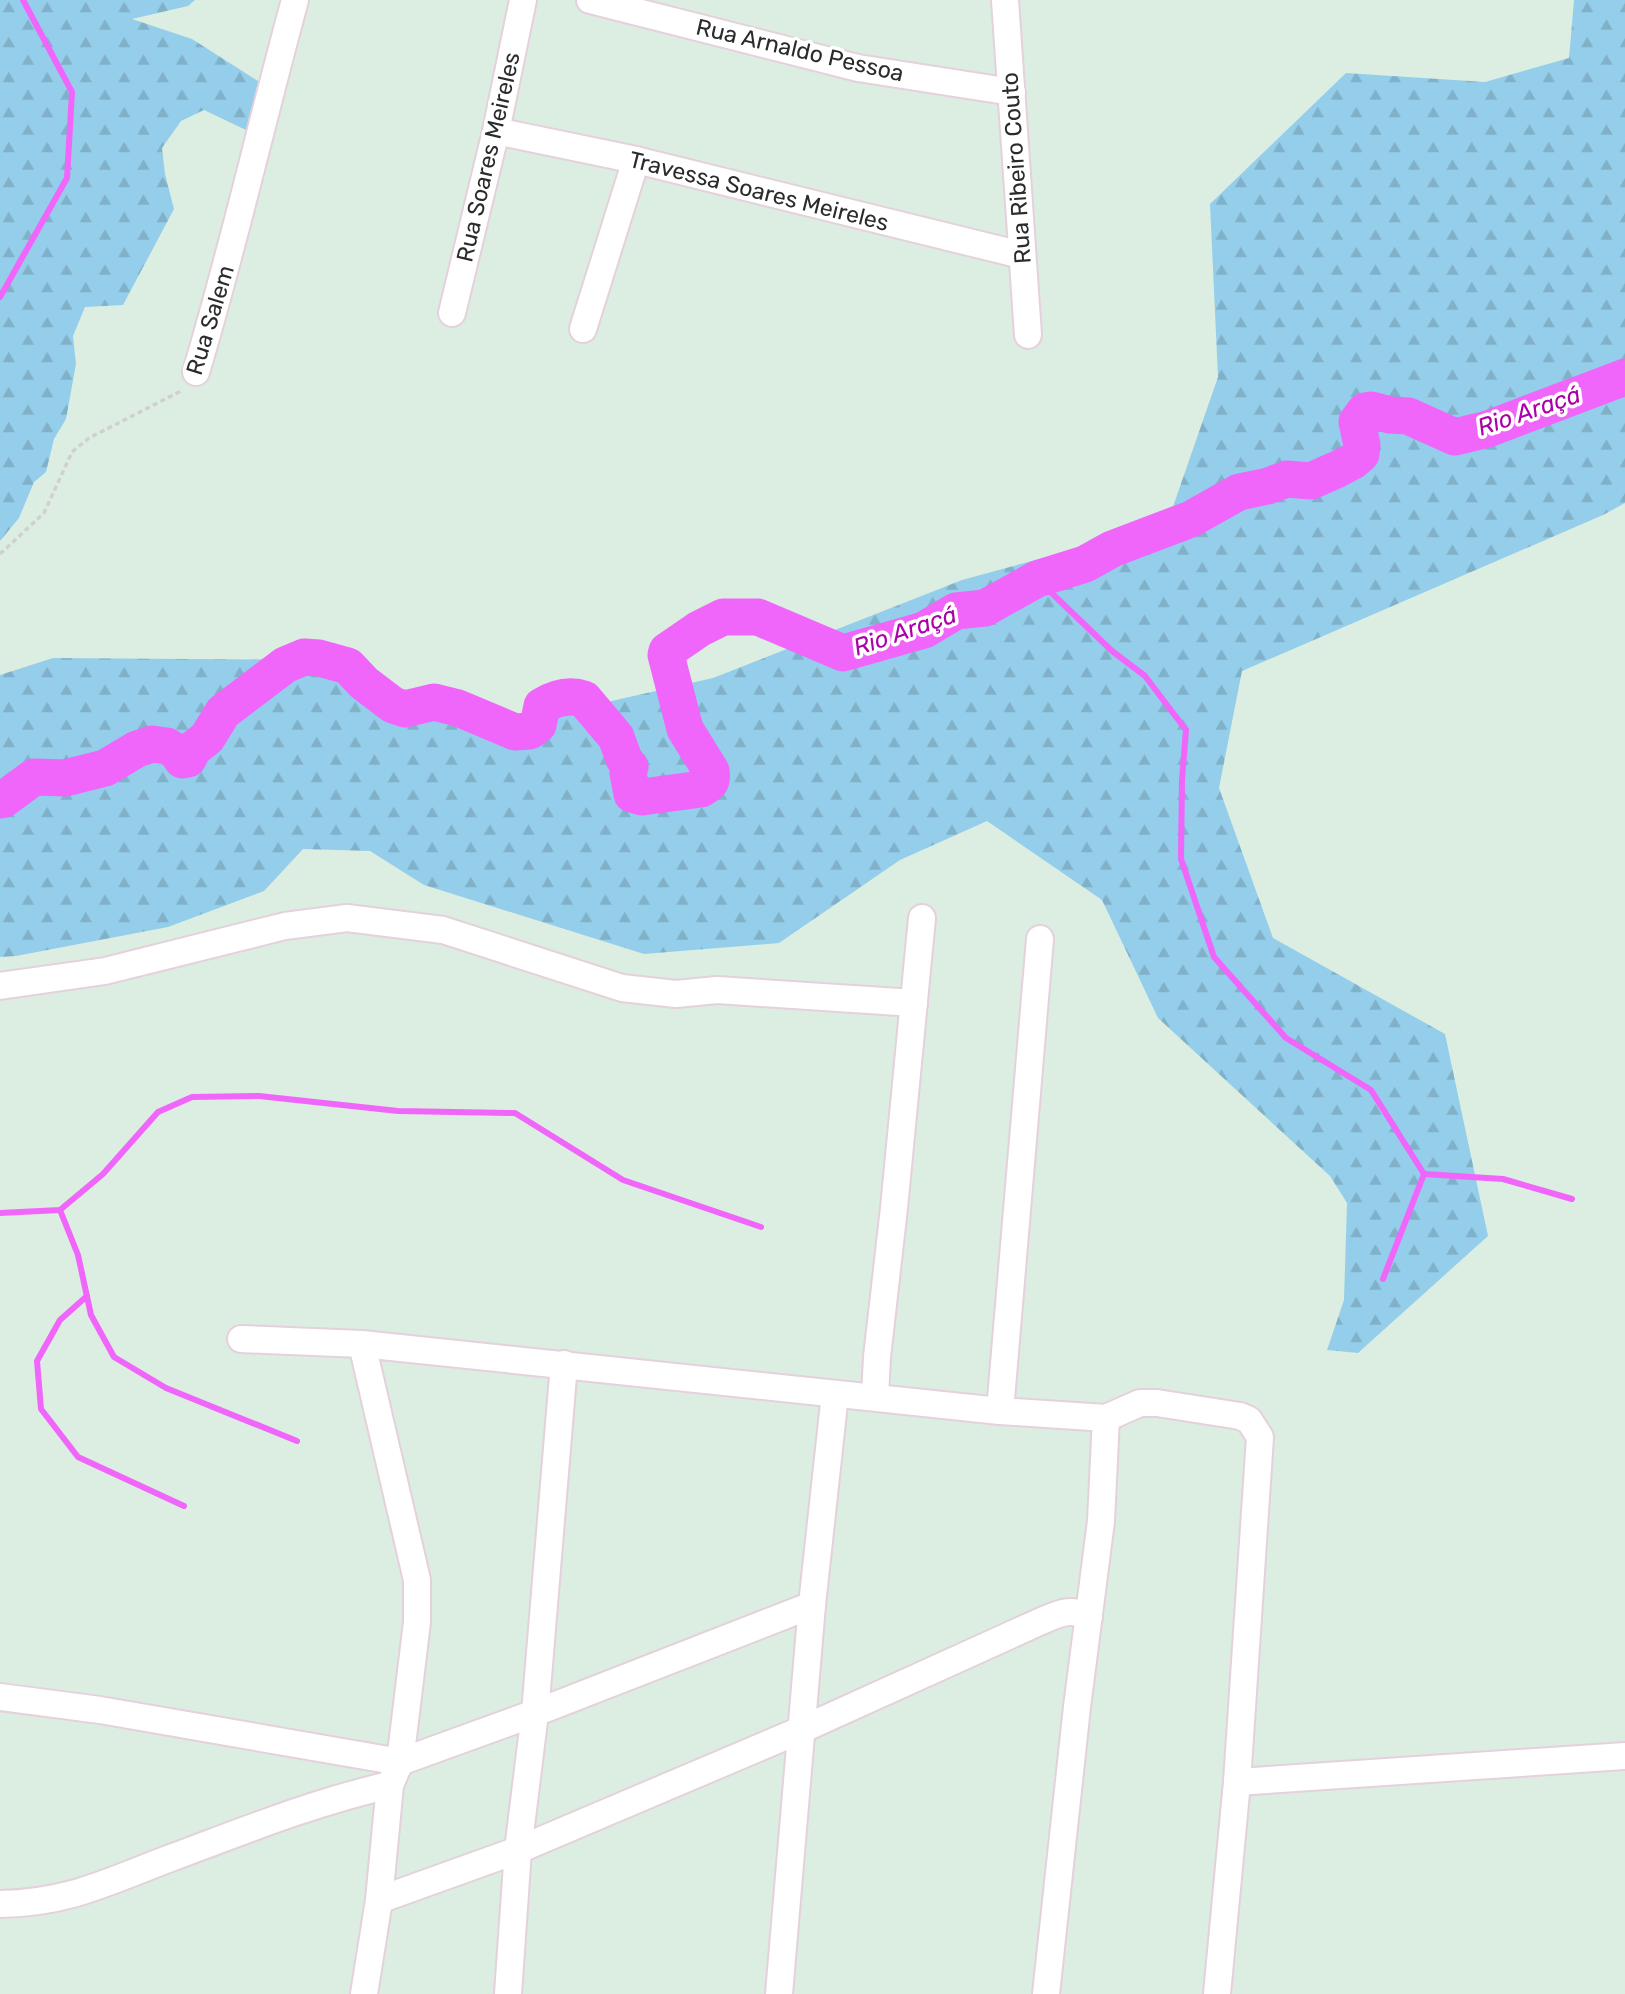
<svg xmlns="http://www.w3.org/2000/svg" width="1625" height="1994" viewBox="0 0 1625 1994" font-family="Rubik,sans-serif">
<defs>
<pattern id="forest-firs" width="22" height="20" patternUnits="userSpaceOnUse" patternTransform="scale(1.75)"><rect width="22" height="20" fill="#94ceea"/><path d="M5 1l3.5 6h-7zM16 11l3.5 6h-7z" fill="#80b1c9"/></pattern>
</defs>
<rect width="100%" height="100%" fill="#dceee1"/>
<!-- forest -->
<g fill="url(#forest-firs)">
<polygon points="0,0 195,0 188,6 132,19 192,39 261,83 246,130 204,110 181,121 162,148 165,174 174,209 123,305 85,307 73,336 76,364 66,419 54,439 46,472 34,482 19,518 0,541"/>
<polygon points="1574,0 1625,0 1625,503 1603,515 1242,671 1219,788 1273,938 1445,1034 1488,1236 1358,1353 1327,1350 1344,1300 1347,1203 1330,1176 1158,1018 1102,900 987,821 900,860 779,943 644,954 424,885 370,851 303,849 264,891 168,927 16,956 0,957 0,675 53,658 316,660 488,729 713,678 962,580 1167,524 1218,377 1210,204 1346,73 1485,82 1569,58"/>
</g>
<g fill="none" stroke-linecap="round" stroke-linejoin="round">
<!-- stream -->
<g stroke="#f066fa" stroke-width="6">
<polyline points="0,297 67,178 72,92 23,0"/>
<polyline points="1037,579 1112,651 1145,676 1186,730 1182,780 1181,859 1214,957 1286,1038 1371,1090 1424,1174 1383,1279"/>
<polyline points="1424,1174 1503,1179 1572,1199"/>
<polyline points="60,1210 78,1255 91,1315 114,1357 166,1388 297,1441"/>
<polyline points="0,1213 60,1210 103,1174 158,1112 192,1097 259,1096 398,1111 515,1113 623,1180 761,1227"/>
<polyline points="87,1296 60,1320 37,1361 41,1409 78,1457 184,1506"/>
</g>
<!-- river -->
<path stroke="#f066fa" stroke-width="37" d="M0 800 4 799 34 777 65 778 105 768 137 749 152 744 167 746 177 752 182 760 188 759 193 749 207 738 223 712 285 665 304 657 319 658 348 666 364 683 393 705 405 709 434 702 458 708 515 732 530 731 538 725 542 706C555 698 569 694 584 699L616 737 624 759 630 767 628 773 632 794 642 797 701 789C710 784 713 782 711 771L685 729 666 655 667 651 699 629 723 617H758L843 653 924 630 956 611 985 608 1037 579 1085 564 1112 549 1191 519 1239 492 1268 486 1287 479 1311 481 1338 469 1353 461 1361 454 1362 445 1357 422 1365 411 1371 410 1390 415 1408 416 1455 437 1488 429 1625 377"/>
<!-- minor casing -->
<g stroke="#e5d1dc" stroke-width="30">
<g id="minor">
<polyline points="590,0 858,68 1012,92"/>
<polyline points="1005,0 1028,335"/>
<polyline points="496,131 636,160 1021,255"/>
<polyline points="452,313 496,131 523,0"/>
<polyline points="583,329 636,160"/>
<path d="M196 372C233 249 261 124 295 0"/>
<polyline points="0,986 105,971 285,926 347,918 443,930 622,988 676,994 717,990 914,1003"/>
<polyline points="241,1339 362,1344 1000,1411 1106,1418 1140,1403 1157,1403 1240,1416 1249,1420 1260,1437 1237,1782 1217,1994"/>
<polyline points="362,1344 417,1580 417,1622 400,1762 390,1785 379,1900 364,1994"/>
<polyline points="875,1396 877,1357 894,1208 922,918"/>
<polyline points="1000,1411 1040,939"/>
<polyline points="0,1697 100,1710 400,1762 535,1713 812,1605"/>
<polyline points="1237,1782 1625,1756"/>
<path d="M379 1900 518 1850 803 1729 1037 1623C1056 1615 1070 1606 1089 1617"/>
<path d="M0 1904C68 1903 107 1882 168 1859 241 1832 314 1802 390 1785"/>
<polyline points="508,1994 518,1850 535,1713 564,1364"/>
<polyline points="779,1994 812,1605 835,1394"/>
<polyline points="1046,1994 1077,1707 1101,1521 1106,1418"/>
</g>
</g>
<!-- path -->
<polyline stroke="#d0d0d0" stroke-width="3.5" stroke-dasharray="5 3.5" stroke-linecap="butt" points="0,554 44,513 72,452 89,438 183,390"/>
<!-- minor -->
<use href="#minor" stroke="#fff" stroke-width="26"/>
</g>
<g text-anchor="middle" stroke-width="7" stroke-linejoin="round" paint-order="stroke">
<!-- street labels -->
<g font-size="23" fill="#2b2b2b" stroke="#fff">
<text transform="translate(800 50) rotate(13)" y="8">Rua Arnaldo Pessoa</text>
<text transform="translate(488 157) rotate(-77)" y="8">Rua Soares Meireles</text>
<text transform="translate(1016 168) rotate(-94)" y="8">Rua Ribeiro Couto</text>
<text transform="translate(759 191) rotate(14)" y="8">Travessa Soares Meireles</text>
<text transform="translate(210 320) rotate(-73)" y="8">Rua Salem</text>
</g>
<!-- water labels -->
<g font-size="24" font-style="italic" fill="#aa01a8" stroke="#fff">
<text transform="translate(1529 411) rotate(-19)" y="8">Rio Araçá</text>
<text transform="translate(905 631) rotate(-19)" y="8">Rio Araçá</text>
</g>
</g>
</svg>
